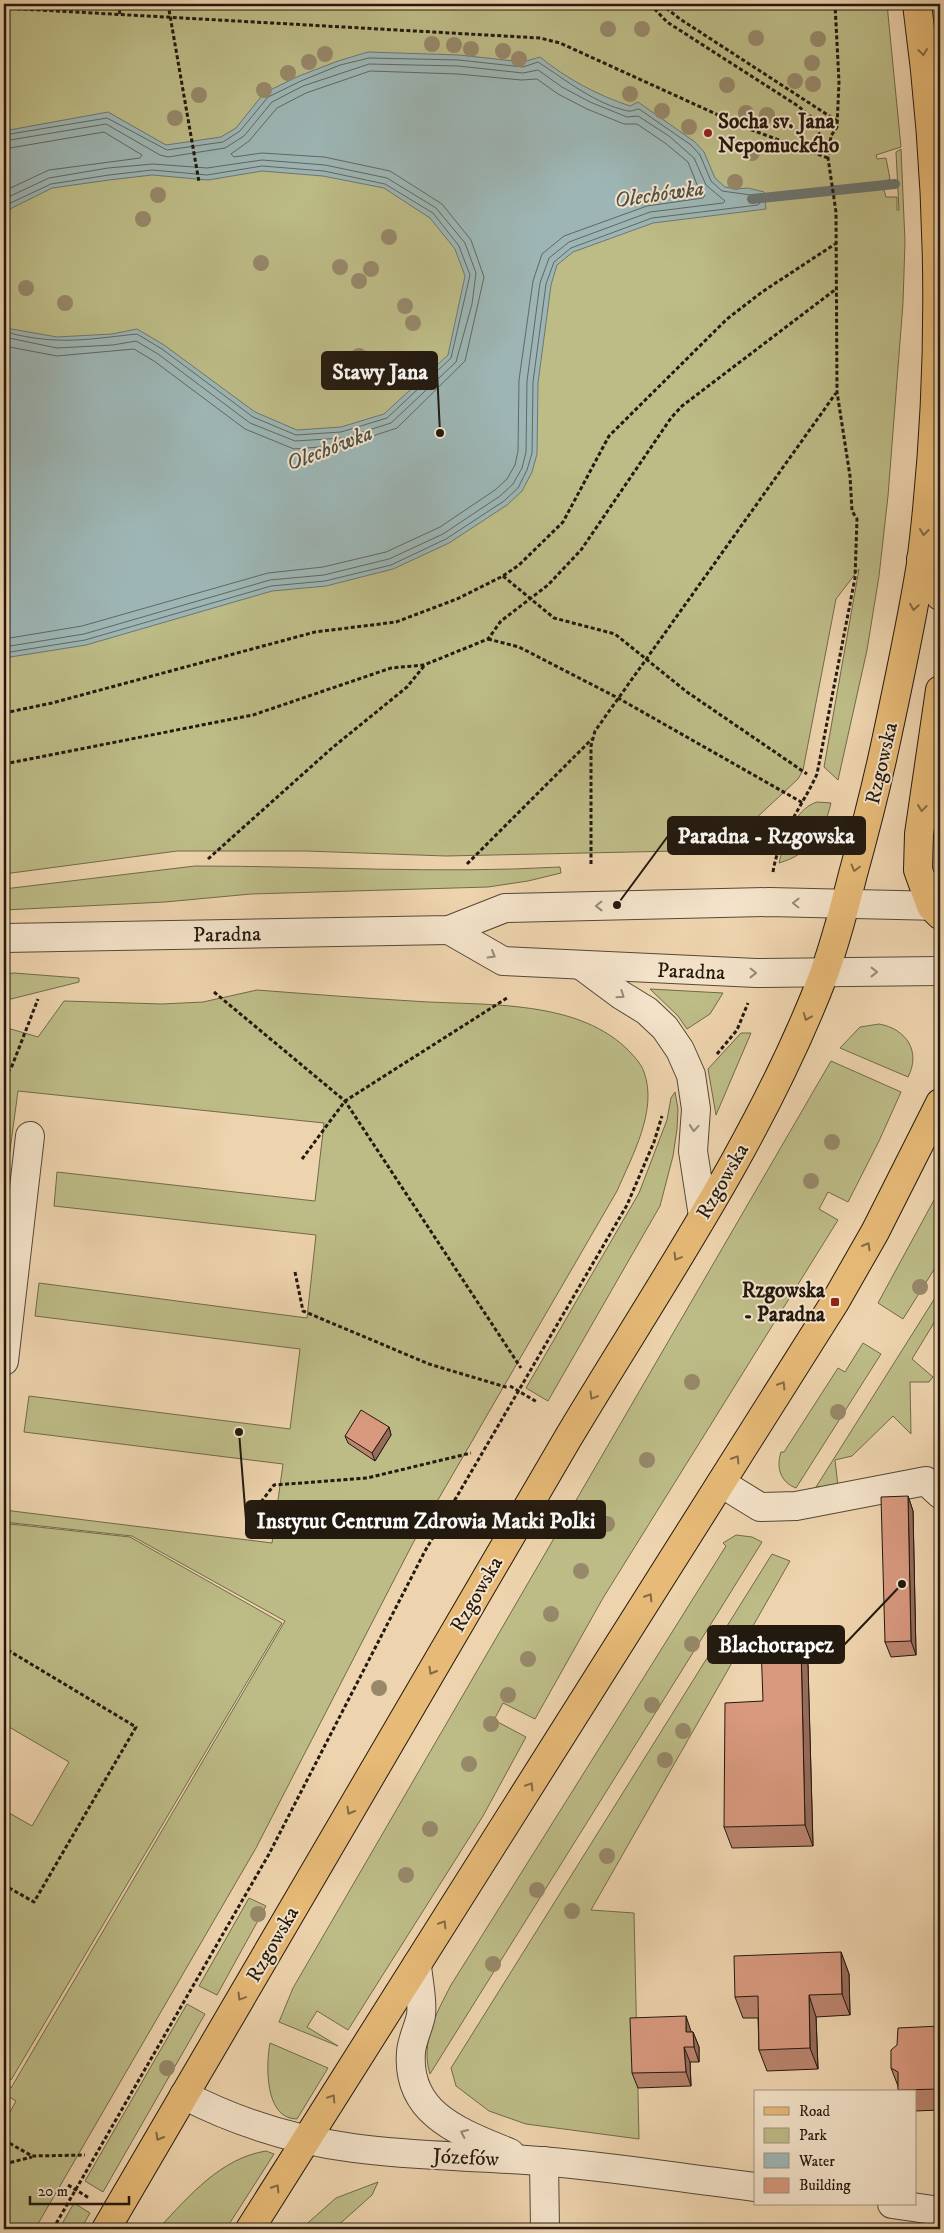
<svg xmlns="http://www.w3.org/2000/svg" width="944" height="2233" viewBox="0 0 944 2233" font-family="'IM FELL DW Pica',serif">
<rect width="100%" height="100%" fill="#eed4ae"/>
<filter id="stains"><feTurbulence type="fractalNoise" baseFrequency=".004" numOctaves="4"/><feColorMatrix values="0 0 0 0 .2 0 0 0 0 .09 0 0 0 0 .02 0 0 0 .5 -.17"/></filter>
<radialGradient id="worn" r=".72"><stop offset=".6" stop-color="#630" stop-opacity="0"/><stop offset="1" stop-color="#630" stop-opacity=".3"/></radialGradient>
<!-- green -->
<g fill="#bdbc87" stroke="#706a4b">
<polygon points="4,4 887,4 901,147 876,155 877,159 886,158 890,179 882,183 886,197 897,197 897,210 899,210 896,152 901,149 905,242 903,303 888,496 879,576 867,650 838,780 824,767 859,569 836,599 803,770 798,779 753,821 742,838 733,846 724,850 446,856 306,851 177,851 4,874"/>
<path d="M817 802 831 803C824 833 810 854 779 863 784 842 794 809 817 802Z"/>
<path d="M195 866C317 866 439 874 560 867L561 873 528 881 488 887 251 894 165 902 4 910V889Z"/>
<polygon points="14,973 79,978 79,982 11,999 4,998 4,974"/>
<polygon points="650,989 723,993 710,1014 687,1029 678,1016"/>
<path d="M257 990C309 994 361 998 412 1001 480 1006 573 998 626 1048 632 1054 641 1063 644 1072 658 1110 632 1156 617 1191L413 1543 256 1848 35 2229H4V2123L16 2101 4 2094V2084L11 2088 285 1621 132 1536 4 1522V1510L272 1543 283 1464 24 1432 29 1396 290 1429 300 1349 35 1316 39 1283 307 1318 316 1235 54 1206 57 1172 315 1201 324 1123 18 1091 4 1195V1027L38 1037 64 1001 162 1004 203 1002Z"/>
<path d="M879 1024C907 1029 921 1052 908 1077L840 1048 860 1027Z"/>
<polygon points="741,1033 751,1033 716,1115 708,1069"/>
<polygon points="831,1061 901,1092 879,1141 848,1202 828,1192 819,1209 838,1220 603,1598 535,1719 503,1703 494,1720 526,1737 483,1816 348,2030 317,2011 307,2027 338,2046 279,2022 293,1988"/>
<polygon points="675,1092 678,1109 677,1129 673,1156 660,1206 548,1401 526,1388 639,1193 667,1120 671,1098"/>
<polygon points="940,1189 940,1260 903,1319 878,1303"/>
<polygon points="940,1290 940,1313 912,1359 933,1377 929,1382 910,1382 911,1434 893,1416 852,1456 835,1460 838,1486 816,1487"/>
<path d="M863 1343 881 1354 796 1488C780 1482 776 1467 781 1452H784L838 1368 845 1372Z"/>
<polygon points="10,1524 130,1537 282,1623 11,2080 4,2076 4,1810 32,1826 69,1762 4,1724 4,1574"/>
<path d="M736 1535 752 1537 762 1542 430 2074C420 2042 437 2012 451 1985L726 1546 723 1543Z"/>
<polygon points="772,1554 790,1561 591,1910 634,1913 639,2139 526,2124 489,2111 456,2086 451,2068"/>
<polygon points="249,1898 266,1906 217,1995 199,1986"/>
<polygon points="187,2004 205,2014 103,2192 85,2181"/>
<path d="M270 2043 328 2068 297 2119C264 2119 266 2064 270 2043Z"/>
<path d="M266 2151 274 2154 226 2229 159 2228C189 2196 221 2158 266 2151Z"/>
<polygon points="378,2182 372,2195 334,2229 301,2229 336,2198"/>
<polygon points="74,2203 90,2213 81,2229 59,2229"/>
</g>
<!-- water -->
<path fill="#9db6b5" stroke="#6c7773" d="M368 52 459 55 523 62 540 57C567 79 597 95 630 106L638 102 695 142 704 152 715 178 725 187 736 189 748 188 764 192 766 209 653 223 573 252 557 265 551 285 538 383 537 454 532 472 522 491 507 505 449 543 393 569 326 586 272 591 86 645 4 658V320L11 329 57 337 112 334 137 329 164 345 255 412 297 430 341 427 384 414 448 355 465 276 455 249 430 218 384 188 323 176 262 171 208 180 152 175 109 180 52 188 4 212V131L108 112 166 145 221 137 236 128 264 93 299 76 338 61Z"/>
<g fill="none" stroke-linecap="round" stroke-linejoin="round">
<!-- shore -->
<g stroke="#606862" stroke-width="1">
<path d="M4 135 107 118 167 150 223 142 240 131 268 97 301 81 340 65 369 58 459 60 523 67 538 62C566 80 595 104 628 111 632 112 635 109 639 109L691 145 700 155 711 181 722 191 758 196 760 203 758 205 652 218 571 248 554 262 546 284 533 382 532 453 527 470 518 488 504 501 446 539 391 565 325 581 271 586 85 640 4 653"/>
<polyline points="4,141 106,124 160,155 168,157 225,148 244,136 272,102 303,86 369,64 458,66 523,73 538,70 562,87 590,102 627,117 638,116 669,136 694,158 706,185 725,201 723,203 650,212 569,242 549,258 540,283 527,381 526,452 522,468 513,484 500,496 443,534 389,559 324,575 270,580 84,634 4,647"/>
<polyline points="4,149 104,132 142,155 140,158 49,170 4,191"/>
<polyline points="4,199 49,178 108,168 153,164 207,168 262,160 325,165 387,178 436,208 465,243 476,273 472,304 456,362 391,423 343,438 295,441 250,423 158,354 136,341 113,345 57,348 4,337"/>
<path d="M4 206 51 184 109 175 152 170 207 175 262 166 324 171 385 184 433 213 459 246 470 275 451 358 387 418 341 432 296 435 253 417 162 349 137 334C97 338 69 344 28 337 19 335 10 335 4 328"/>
<polyline points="4,346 57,356 134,349 154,361 245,429 294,449 345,445 397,428 465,361 484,277 471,240 442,204 390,171 324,157 262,153 234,157 231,154 249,141 277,108 306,93 370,71 458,74 521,80 537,79 558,94 587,109 624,124 637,124 665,143 688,162 698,187 705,195 703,198 647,206 564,236 542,254 533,281 519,380 518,451 515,465 507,479 495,490 440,527 386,552 323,567 268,573 82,626 4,639"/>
</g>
<!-- stream -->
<polyline stroke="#6c7773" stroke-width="10" points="752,199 895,184"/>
<!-- minor casing -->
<g stroke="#554837" stroke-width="30">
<g id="minor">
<polyline points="449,930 503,961 756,973 940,971"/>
<polyline points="4,938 449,930 505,908 769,902 940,906"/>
<polyline points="582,966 621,995 647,1011 665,1028 680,1050 691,1075 696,1109 693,1151 703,1216"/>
<polyline points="4,1361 30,1136"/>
<polyline points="721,1483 760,1507 796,1506 926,1481 940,1494"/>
<path d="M417 1965C418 1980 423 2000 421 2015 419 2027 412 2039 411 2052 406 2115 462 2133 510 2153"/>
<path d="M184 2095C236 2122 294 2140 353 2148 410 2156 468 2156 526 2160 603 2165 679 2178 755 2187"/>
<polyline points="544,2161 545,2229"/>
<polyline points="892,2204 940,2211"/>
</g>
</g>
<!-- major casing -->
<g stroke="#22190f" stroke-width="30">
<g id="major">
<polyline points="921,559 940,596"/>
<polyline points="940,690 919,834 918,870 931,906 940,915"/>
<path d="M106 2229C259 1965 412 1701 568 1438 657 1289 759 1142 822 979 835 945 844 909 853 874 866 827 878 780 888 732 900 676 912 620 921 564 944 379 942 188 917 4"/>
<polyline points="250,2229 835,1302 875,1232 940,1103"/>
</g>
</g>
<!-- path -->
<g stroke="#22190f" stroke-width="3" stroke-dasharray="4 2.5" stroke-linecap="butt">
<polyline points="118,4 120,14"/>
<polyline points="168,4 199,182"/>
<polyline points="650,4 667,22 798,106 811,117 828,152"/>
<polyline points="661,4 680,19 837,121"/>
<polyline points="4,8 540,38 560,43 749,129 828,158"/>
<polyline points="503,576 554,618 615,634 687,692 807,774"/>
<polyline points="488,639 519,647 618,698 803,803"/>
<polyline points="4,713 52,703 315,632 396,622 457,599 503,576 519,565 563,522 609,436 727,319 762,292 835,244"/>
<polyline points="4,764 253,715 391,668 424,665 488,639 501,621 548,585 581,550 671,418 682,406 836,289"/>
<polyline points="208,859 332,748 407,687 424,666"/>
<polyline points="467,864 592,739"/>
<polyline points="591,864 591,746 595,731 836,393"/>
<path d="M773 872C779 834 802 807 817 774L855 578 857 519 852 511 850 476 837 392 836 212 828 158 831 136 837 127 839 82 835 4"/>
<polyline points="214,992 345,1101 521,1368"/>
<polyline points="717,1054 737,1030 748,1003"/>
<polyline points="4,1078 12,1066 38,999"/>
<polyline points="302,1159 345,1101 507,998"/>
<polyline points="295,1272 303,1311 429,1364 509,1388"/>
<polyline points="510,1386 537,1402"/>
<polyline points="261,1502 274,1485 367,1478 471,1453"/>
<polyline points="4,1653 6,1649 136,1727 34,1902 4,1885"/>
<polyline points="4,2140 32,2156 85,2155"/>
<polyline points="4,2164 32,2157"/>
<polyline points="68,2185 89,2198"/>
<polyline points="53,2229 269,1854 425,1551 627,1205 654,1142 662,1116"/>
</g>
<!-- minor -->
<use href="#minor" stroke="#f4e3ca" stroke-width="28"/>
<!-- major -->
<use href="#major" stroke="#e7ba77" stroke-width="28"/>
</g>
<!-- trees -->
<g fill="#97886a">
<circle cx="608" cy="29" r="8"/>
<circle cx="642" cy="29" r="8"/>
<circle cx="756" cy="38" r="8"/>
<circle cx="818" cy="39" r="8"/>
<circle cx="432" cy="44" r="8"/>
<circle cx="454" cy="45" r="8"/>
<circle cx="471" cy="49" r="8"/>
<circle cx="503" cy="51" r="8"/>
<circle cx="325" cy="54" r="8"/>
<circle cx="519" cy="59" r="8"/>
<circle cx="309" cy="62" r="8"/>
<circle cx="812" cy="63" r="8"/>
<circle cx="288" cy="73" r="8"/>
<circle cx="795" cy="81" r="8"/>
<circle cx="813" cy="84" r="8"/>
<circle cx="727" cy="85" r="8"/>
<circle cx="264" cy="90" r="8"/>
<circle cx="630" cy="94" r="8"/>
<circle cx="199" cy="95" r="8"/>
<circle cx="662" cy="111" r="8"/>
<circle cx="746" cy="113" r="8"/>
<circle cx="767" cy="115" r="8"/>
<circle cx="175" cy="118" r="8"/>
<circle cx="689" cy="127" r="8"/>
<circle cx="752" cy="153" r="8"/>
<circle cx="735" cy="182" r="8"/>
<circle cx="158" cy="195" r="8"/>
<circle cx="143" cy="219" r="8"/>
<circle cx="389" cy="237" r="8"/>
<circle cx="261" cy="263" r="8"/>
<circle cx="340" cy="267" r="8"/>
<circle cx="371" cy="269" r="8"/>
<circle cx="359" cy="281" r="8"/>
<circle cx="26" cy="288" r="8"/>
<circle cx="65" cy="303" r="8"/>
<circle cx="405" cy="306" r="8"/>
<circle cx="413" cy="323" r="8"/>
<circle cx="359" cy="356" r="8"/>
<circle cx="832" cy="1142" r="8"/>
<circle cx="811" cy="1181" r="8"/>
<circle cx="920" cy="1287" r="8"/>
<circle cx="692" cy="1382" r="8"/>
<circle cx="838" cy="1412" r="8"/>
<circle cx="647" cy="1460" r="8"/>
<circle cx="607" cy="1524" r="8"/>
<circle cx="581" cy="1571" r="8"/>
<circle cx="551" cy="1614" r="8"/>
<circle cx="692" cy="1644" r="8"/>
<circle cx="528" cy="1659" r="8"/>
<circle cx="379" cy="1688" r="8"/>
<circle cx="508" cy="1695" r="8"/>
<circle cx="652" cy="1705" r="8"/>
<circle cx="491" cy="1724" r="8"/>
<circle cx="683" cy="1731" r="8"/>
<circle cx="665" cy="1760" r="8"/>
<circle cx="469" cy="1764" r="8"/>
<circle cx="430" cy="1829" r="8"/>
<circle cx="607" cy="1856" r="8"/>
<circle cx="406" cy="1875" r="8"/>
<circle cx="537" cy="1890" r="8"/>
<circle cx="572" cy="1911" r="8"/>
<circle cx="258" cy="1914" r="8"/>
<circle cx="493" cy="1964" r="8"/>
<circle cx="167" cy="2068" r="8"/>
</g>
<!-- wall -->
<g fill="#ba846d" stroke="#22190f">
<polygon points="389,1427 391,1435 375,1461 348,1443 345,1436"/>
<polygon points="908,1496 913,1511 916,1655 891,1657 885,1642"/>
<polygon points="801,1644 808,1665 813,1846 732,1848 724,1827 763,1701"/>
<polygon points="841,1952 849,1974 850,2015 816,2017 818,2069 767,2071 759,2050 758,2018 743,2018 735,1997"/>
<polygon points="940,2026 940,2110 915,2111 915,2092 899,2092 898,2086 891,2068"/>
<polygon points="691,2031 691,2032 693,2032 699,2047 699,2062 690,2062 691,2086 638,2088 632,2073"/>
</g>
<!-- shaded-wall -->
<g fill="#976b59" stroke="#22190f">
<polygon points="389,1427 391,1435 375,1461 372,1453"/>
<polygon points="908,1496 913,1511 916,1655 911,1641"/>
<polygon points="801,1644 808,1665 813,1846 805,1825"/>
<polygon points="841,1952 849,1974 850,2015 842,1994"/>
<polygon points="809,1995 816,2017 818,2069 810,2048"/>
<polygon points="686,2016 691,2031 692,2047 686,2032"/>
<polygon points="693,2032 699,2047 699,2062 694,2047"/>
<polygon points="684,2047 690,2062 691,2086 686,2072"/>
</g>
<!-- building -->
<g fill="#d8997f" stroke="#22190f">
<polygon points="361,1410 389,1427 372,1453 345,1436"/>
<polygon points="908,1496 911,1641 885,1642 881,1497"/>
<polygon points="801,1644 805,1825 724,1827 725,1703 763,1701 761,1645"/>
<polygon points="841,1952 842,1994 809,1995 810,2048 759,2050 758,1996 735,1997 734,1956"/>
<polygon points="686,2016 686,2032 693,2032 694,2047 684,2047 686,2072 632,2073 630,2018"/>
<polygon points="940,2026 940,2089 898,2090 898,2072 891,2068 891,2050 897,2045 898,2028"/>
</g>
<!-- one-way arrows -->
<defs><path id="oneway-chevron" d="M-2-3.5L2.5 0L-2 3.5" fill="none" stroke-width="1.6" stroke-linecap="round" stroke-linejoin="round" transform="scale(1.25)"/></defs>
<g stroke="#846a43">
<use href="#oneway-chevron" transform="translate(923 52) rotate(83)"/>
<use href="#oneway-chevron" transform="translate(924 532) rotate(96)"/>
<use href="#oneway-chevron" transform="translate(914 607) rotate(99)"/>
<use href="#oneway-chevron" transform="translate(922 808) rotate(97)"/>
<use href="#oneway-chevron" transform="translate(855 868) rotate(105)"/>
<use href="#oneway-chevron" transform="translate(807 1017) rotate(112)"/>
<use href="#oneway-chevron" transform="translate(867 1246) rotate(-60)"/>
<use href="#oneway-chevron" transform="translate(677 1257) rotate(121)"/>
<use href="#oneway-chevron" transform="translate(782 1385) rotate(-58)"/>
<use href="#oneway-chevron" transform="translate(593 1396) rotate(121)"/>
<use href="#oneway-chevron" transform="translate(736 1459) rotate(-58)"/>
<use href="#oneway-chevron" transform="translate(649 1597) rotate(-58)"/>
<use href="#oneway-chevron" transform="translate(432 1671) rotate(120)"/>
<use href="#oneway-chevron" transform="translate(530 1786) rotate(-58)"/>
<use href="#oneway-chevron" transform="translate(350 1811) rotate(120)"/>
<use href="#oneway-chevron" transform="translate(443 1924) rotate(-58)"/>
<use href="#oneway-chevron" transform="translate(241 1997) rotate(121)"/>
<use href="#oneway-chevron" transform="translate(332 2098) rotate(-57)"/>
<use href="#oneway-chevron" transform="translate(159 2137) rotate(120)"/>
<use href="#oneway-chevron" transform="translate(276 2188) rotate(-58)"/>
</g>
<g stroke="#968876">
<use href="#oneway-chevron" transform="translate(796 903) rotate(-179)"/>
<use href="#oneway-chevron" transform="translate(599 906) rotate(179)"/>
<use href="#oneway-chevron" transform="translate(492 955) rotate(30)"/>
<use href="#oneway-chevron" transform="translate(874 972)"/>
<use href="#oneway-chevron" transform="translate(753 973) rotate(1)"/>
<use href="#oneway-chevron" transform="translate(621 995) rotate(34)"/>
<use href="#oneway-chevron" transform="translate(694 1128) rotate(95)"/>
<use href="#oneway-chevron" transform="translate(464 2133) rotate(-155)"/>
</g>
<!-- markers -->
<g fill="#8f2418" stroke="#f4e3ca" stroke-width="2">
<circle cx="708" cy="133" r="5"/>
<rect x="830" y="1297" width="10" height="10" rx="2.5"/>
</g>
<g text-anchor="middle" stroke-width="4" stroke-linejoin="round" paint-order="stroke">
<!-- poi labels -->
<g font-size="21" font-weight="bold" fill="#22190f" stroke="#f4e3ca" text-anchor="start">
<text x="718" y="128">Socha sv. Jana<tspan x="718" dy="24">Nepomuckého</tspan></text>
<text x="825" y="1297" text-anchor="end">Rzgowska<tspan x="825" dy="24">- Paradna</tspan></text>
</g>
<!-- street labels -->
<g font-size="21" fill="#22190f" stroke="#f4e3ca">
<text transform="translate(881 763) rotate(-77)" y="7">Rzgowska</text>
<text transform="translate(227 934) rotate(-1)" y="7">Paradna</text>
<text transform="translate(691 971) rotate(2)" y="7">Paradna</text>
<text transform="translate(722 1181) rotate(-60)" y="7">Rzgowska</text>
<text transform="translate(476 1594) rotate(-60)" y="7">Rzgowska</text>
<text transform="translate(272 1944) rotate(-60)" y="7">Rzgowska</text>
<text transform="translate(466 2157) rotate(3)" y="7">Józefów</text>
</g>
<!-- water labels -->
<g font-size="22" font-style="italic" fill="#4d5049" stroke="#f4e3ca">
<text transform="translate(659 193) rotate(-8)" y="8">Olechówka</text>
<text transform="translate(329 447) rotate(-21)" y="8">Olechówka</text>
</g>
</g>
<!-- callouts -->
<path fill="none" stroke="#22190f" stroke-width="2" d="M440 433L437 371M617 905L668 836M239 1432L246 1520M902 1584L844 1645"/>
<g fill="#22190f" stroke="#f4e3ca" stroke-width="2">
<circle cx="440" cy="433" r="5"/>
<circle cx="617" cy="905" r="5"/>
<circle cx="239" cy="1432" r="5"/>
<circle cx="902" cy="1584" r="5"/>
</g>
<g fill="#22190f" stroke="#22190f" stroke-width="2">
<rect x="322" y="352" width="115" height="37" rx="5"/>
<rect x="668" y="817" width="197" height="37" rx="5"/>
<rect x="246" y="1501" width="359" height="37" rx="5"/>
<rect x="708" y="1626" width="136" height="37" rx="5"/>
</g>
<g font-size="22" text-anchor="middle" font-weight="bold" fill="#fff">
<text x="380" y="379">Stawy Jana</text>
<text x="766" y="843">Paradna - Rzgowska</text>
<text x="426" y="1528">Instytut Centrum Zdrowia Matki Polki</text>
<text x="776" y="1652">Blachotrapez</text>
</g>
<!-- margin -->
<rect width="944" height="2233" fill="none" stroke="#eed4ae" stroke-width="20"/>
<rect x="5" y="5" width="934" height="2223" fill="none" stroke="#22190f" stroke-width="2.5"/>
<rect x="10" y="10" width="924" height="2213" fill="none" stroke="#22190f"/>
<!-- legend -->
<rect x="754" y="2090" width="162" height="115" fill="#f4e3ca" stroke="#a0927f"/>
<rect x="764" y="2107" width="25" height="8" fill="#e7ba77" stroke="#a0927f"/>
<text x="799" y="2116" font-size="15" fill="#22190f">Road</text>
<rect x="764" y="2128" width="25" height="15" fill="#bdbc87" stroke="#a0927f"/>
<text x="799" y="2140" font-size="15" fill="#22190f">Park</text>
<rect x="764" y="2153" width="25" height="15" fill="#9db6b5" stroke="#a0927f"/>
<text x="799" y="2166" font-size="15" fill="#22190f">Water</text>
<rect x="764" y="2178" width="25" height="15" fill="#d8997f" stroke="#a0927f"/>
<text x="799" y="2190" font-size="15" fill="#22190f">Building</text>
<!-- scale -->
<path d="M30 2196v8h99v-8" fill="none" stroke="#22190f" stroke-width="2.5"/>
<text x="38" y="2196" font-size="15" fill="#22190f" stroke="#f4e3ca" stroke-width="4" paint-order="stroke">20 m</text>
<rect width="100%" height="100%" filter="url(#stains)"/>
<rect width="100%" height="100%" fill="url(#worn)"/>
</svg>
